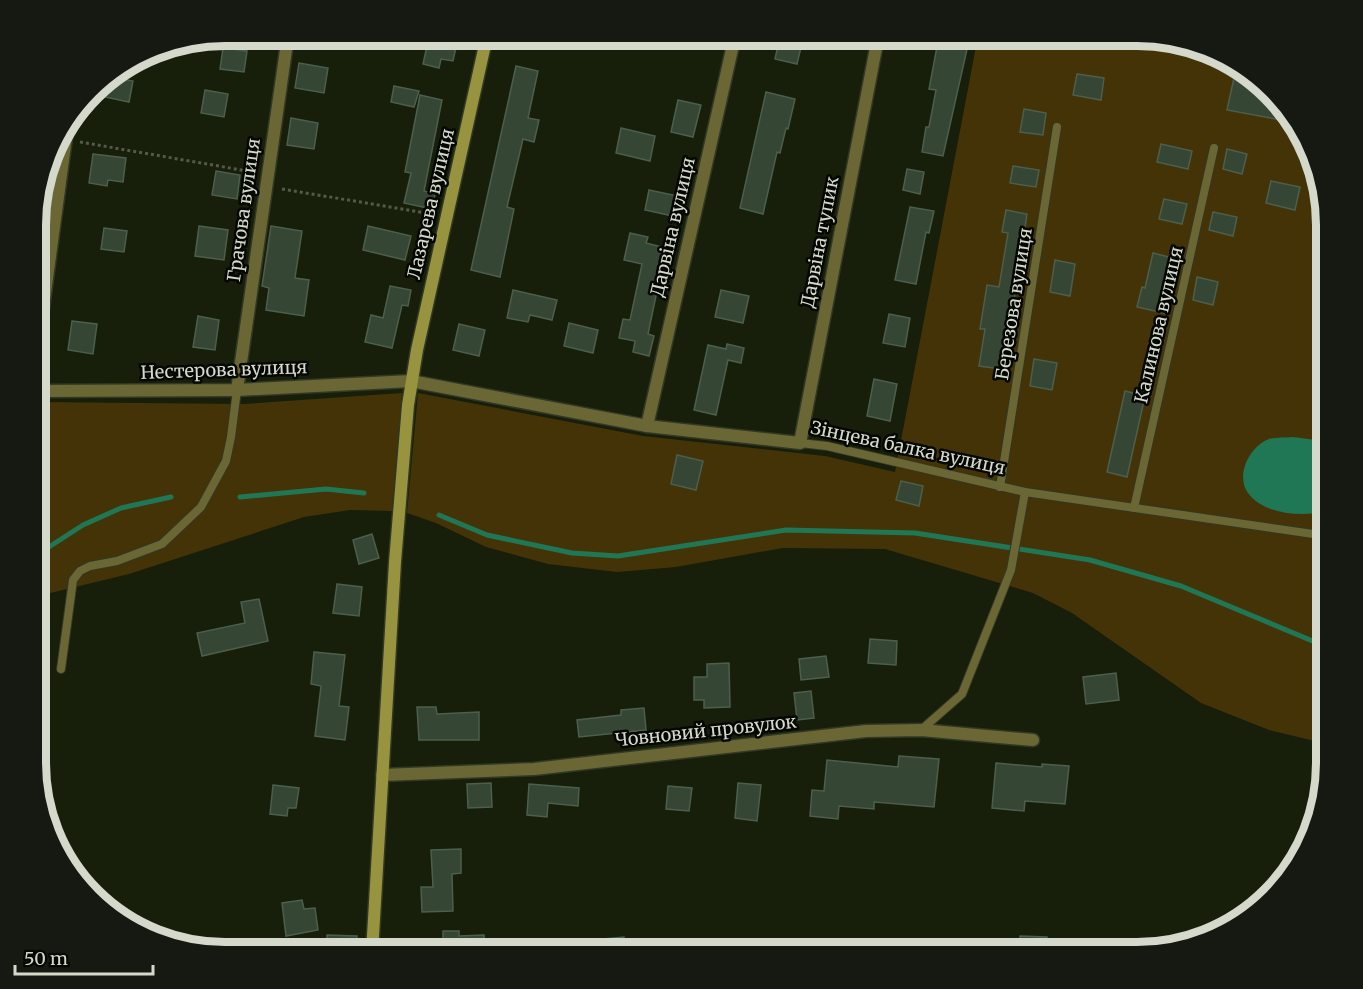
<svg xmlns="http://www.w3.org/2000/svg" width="1363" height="989" viewBox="0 0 1363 989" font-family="Merriweather,serif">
<rect width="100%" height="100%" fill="#171e0a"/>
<!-- green -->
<g fill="#443307">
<polygon points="978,36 1149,36 1199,46 1253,75 1307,141 1327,214 1327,744 1269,730 1201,703 1072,613 1033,593 885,549 783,548 676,567 617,572 548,564 486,547 436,523 407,513 418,393 643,436 825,456 895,472"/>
<polygon points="402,393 392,511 350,510 304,517 129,574 38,596 38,402 244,404"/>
</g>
<!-- water -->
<path fill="#207756" d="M1293 437 1316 440 1327 445V511C1303 517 1264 515 1248 493 1235 475 1250 446 1269 439 1276 437 1285 438 1293 437Z"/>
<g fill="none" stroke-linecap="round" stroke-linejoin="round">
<!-- stream -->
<g stroke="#207756" stroke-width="5">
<polyline points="240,497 326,489 364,493"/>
<polyline points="439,515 487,535 572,553 618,556 786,530 915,533 1090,560 1181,586 1327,647"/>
<polyline points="38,554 83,525 121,508 171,497"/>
</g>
</g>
<!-- building -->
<g fill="#354634" stroke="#4c5f4c" stroke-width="1.5">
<polygon points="780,36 803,39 797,64 775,59"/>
<polygon points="939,36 970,36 943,156 922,152 926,127 929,127 936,90 929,89"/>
<polygon points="429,37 457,43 453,61 441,59 439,68 423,64"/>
<polygon points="223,48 247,51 244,72 220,69"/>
<polygon points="299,63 328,68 324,93 295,88"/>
<polygon points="516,66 538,71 528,118 539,120 534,142 523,139 507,207 514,209 500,277 471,270"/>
<polygon points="1077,74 1104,78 1101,100 1073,95"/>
<polygon points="112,77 133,81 129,102 105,97 109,78"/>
<polygon points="1234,78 1260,84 1292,122 1227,110"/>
<polygon points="394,86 419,91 414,107 391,102"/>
<polygon points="205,90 228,94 224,117 201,113"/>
<polygon points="766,92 795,99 788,129 786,128 780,153 777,152 763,214 740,208"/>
<polygon points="420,95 442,100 424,191 435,194 432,209 404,203 411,173 405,172"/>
<polygon points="678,100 701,105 693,137 671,132"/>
<polygon points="1024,109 1046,113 1043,135 1020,132"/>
<polygon points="291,118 318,123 314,149 287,145"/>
<polygon points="621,128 655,136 650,161 616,153"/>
<polygon points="1161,144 1192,151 1188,169 1157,162"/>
<polygon points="1227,149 1247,154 1242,174 1223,169"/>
<polygon points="93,154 126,158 123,182 108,180 107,186 89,183"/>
<polygon points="1013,166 1039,170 1036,187 1010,183"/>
<polygon points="907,169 924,172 920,194 903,190"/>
<polygon points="216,171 240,175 237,199 212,195"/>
<polygon points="1271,181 1300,187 1295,210 1266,203"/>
<polygon points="649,190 678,196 673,216 645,210"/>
<polygon points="1164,199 1187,204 1182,224 1159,219"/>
<polygon points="910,207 934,211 929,233 926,232 916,284 895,280"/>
<polygon points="1006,210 1027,214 1021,254 1026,255 1022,275 1018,275 1013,305 1009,305 1001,369 979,366 985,329 980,329 987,285 999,287 1008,233 1002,232"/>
<polygon points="1213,212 1237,217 1233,236 1209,230"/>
<polygon points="199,226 228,230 224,260 195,256"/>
<polygon points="271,226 302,231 295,278 309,280 304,316 266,310 269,288 262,286"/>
<polygon points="368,226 411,236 405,260 363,250"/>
<polygon points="104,228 127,231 124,252 101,249"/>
<polygon points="630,233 648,237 646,243 666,248 648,334 654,336 649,356 633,352 635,341 619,338 623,319 630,320 642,264 624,260"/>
<polygon points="1153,253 1173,258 1166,292 1169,293 1164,313 1137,307 1142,287 1145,288"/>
<polygon points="1055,260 1075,264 1070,296 1050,292"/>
<polygon points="1197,277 1218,282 1213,305 1193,300"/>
<polygon points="390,286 411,290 408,306 402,305 392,348 365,342 371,315 383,318"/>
<polygon points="513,290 557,300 552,320 530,315 528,322 507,318"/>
<polygon points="721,290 749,296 743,323 715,317"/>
<polygon points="889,314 910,318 905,347 883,343"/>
<polygon points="198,316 219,320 215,350 193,347"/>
<polygon points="72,321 97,324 93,354 68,350"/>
<polygon points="569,323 598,330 593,353 564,346"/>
<polygon points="459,324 485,330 479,356 453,350"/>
<polygon points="727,344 744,348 741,363 728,360 716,415 694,410 708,345 726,349"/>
<polygon points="1034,359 1057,363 1052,390 1030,386"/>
<polygon points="874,379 897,384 890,421 867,416"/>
<polygon points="1125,391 1145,396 1127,477 1107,472"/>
<polygon points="677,455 703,461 696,490 671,484"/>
<polygon points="901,481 923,486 919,506 896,500"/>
<polygon points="372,534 379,558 359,564 353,540"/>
<polygon points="337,584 362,587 359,616 333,613"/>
<polygon points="259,599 268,641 202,656 197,633 245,623 241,602"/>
<polygon points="870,639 897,641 896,665 868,663"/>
<polygon points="314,652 345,655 339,706 349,707 345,740 315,736 321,686 311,684"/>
<polygon points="826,656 829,677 801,680 799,659"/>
<polygon points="729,663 730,707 704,708 704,700 694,700 694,677 707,677 707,664"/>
<polygon points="1116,673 1119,700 1086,704 1083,677"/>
<polygon points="811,691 814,718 797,720 794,693"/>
<polygon points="417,707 436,707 437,714 479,712 479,740 419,740"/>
<polygon points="644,708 646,730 579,737 577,720 621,715 621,710"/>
<polygon points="899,756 939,759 934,807 874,802 874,809 839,806 838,819 810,816 812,790 824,791 827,760 898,767"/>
<polygon points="996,763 1042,767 1042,764 1069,766 1065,804 1025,801 1024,811 992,808"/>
<polygon points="491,783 492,807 468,808 467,784"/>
<polygon points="738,783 761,785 757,821 735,818"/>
<polygon points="529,784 579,788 578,806 548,803 547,817 527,815"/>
<polygon points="273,785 299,788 296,808 288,808 287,816 270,814"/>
<polygon points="668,786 692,788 689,811 666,809"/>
<polygon points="461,849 461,873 452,874 453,911 422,912 421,887 433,887 431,850"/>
<polygon points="302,900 304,909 315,908 318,930 286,936 282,903"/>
<polygon points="443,931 459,931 459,936 484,935 485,953 443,953"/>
<polygon points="327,935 357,936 356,953 327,953"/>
<polygon points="1020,936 1047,937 1046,953 1019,953"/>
<polygon points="624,937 626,953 571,953 570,942"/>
</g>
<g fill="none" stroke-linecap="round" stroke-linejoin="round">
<!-- lane casing -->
<g stroke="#313825" stroke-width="10">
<g id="lane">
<polyline points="800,443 827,446 1025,492 1327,536"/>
<polyline points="1000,487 1057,127"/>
<polyline points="1134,508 1214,148"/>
<polyline points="61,669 73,580 80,571 90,566 117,561 162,544 201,507 226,461 231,437 237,390"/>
<polyline points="921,730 962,694 1011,570 1025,492"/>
</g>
</g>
<!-- street casing -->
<g stroke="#313825" stroke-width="15">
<g id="street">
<polyline points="38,345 68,123"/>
<polyline points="237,390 288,36"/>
<polyline points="38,391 237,390 411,381 647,426 800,443 876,48"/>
<polyline points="647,426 735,36"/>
<polyline points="382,775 534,769 866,731 921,730 1033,740"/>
</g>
</g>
<!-- secondary casing -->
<g stroke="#313825" stroke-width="15">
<polyline id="secondary" points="372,953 395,562 408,405 417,350 487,36"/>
</g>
<!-- path -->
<g stroke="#545a48" stroke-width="3" stroke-dasharray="3 3" stroke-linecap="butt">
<polyline points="80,142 253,172"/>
<polyline points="282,189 432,214"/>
</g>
<!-- lane -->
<use href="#lane" stroke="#6a6735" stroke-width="8"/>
<!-- street -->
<use href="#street" stroke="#6a6735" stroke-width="12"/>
<!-- secondary -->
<use href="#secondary" stroke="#97933e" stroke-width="12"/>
</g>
<g text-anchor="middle" stroke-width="5" stroke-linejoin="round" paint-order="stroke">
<!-- street labels -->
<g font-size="18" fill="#d4d9cc" stroke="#050702">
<text transform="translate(431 204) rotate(-77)" y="6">Лазарева вулиця</text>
<text transform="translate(244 210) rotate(-82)" y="6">Грачова вулиця</text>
<text transform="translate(673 227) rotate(-77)" y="6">Дарвіна вулиця</text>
<text transform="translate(820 242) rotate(-79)" y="6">Дарвіна тупик</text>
<text transform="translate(1014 304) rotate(-81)" y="6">Березова вулиця</text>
<text transform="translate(1159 325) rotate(-77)" y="6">Калинова вулиця</text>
<text transform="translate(224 370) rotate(-2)" y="6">Нестерова вулиця</text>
<text transform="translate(908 448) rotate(12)" y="6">Зінцева балка вулиця</text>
<text transform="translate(706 731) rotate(-6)" y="6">Човновий провулок</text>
</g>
</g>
<!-- crop -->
<path d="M0 0H1363V989H0ZM225 46H1137A179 179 0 0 1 1316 225V763A179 179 0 0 1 1137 942H225A179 179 0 0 1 46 763V225A179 179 0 0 1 225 46Z" fill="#161812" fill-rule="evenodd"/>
<path fill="none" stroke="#d4d9cc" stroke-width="8" d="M225 46H1137A179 179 0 0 1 1316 225V763A179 179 0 0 1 1137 942H225A179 179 0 0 1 46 763V225A179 179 0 0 1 225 46Z"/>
<!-- scale -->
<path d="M15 965v9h138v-9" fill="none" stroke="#d4d9cc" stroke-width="3"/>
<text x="24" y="965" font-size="18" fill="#d4d9cc" stroke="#050702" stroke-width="4.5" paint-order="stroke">50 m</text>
</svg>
